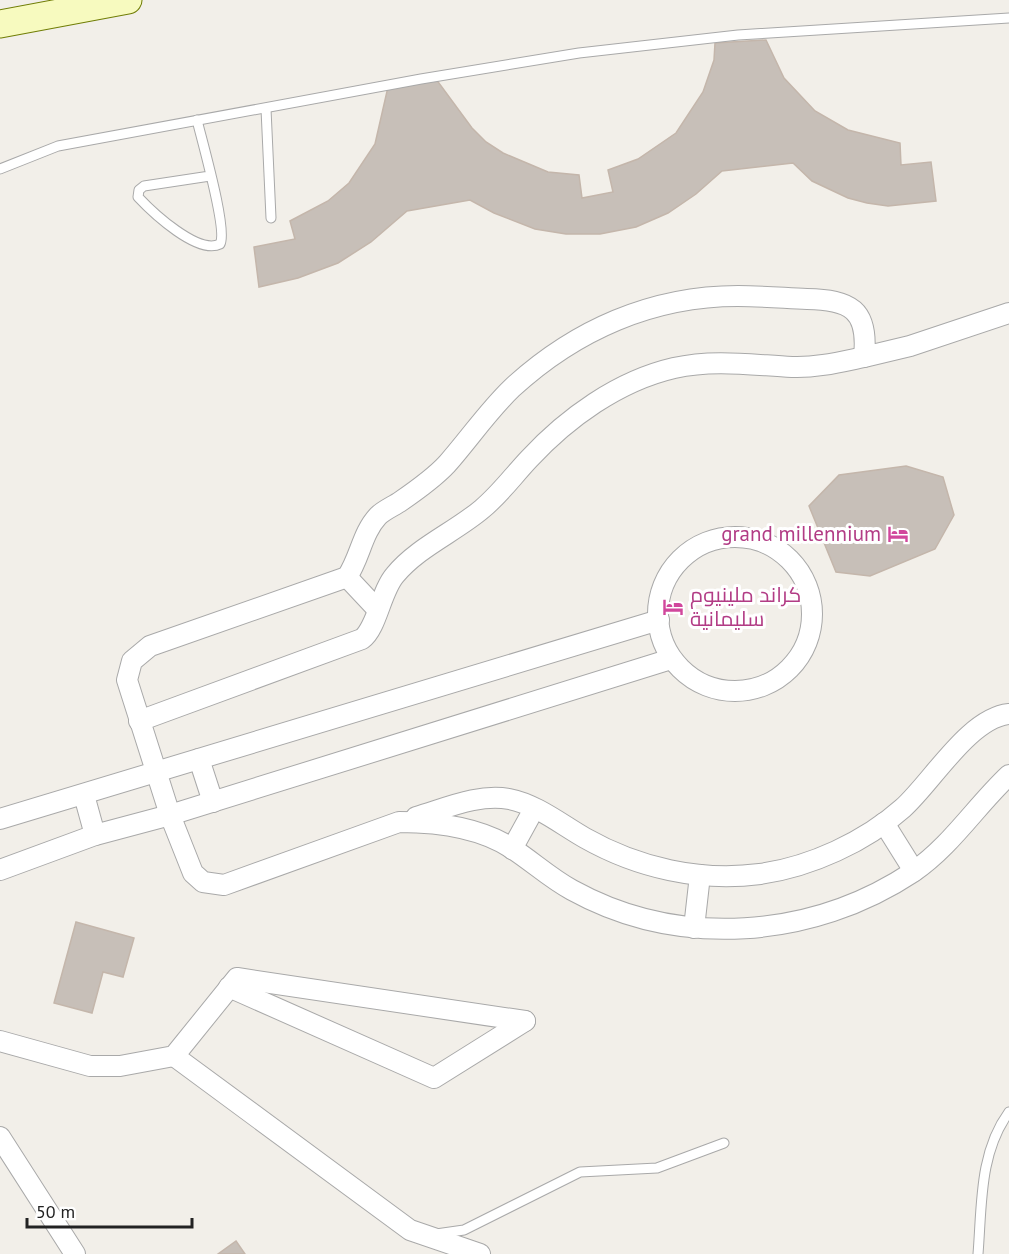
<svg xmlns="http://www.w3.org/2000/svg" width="1009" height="1254" viewBox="0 0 1009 1254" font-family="'PT Sans',Cairo,sans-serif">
<rect width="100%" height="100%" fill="#f2efe9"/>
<!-- building -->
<g fill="#c7bfb8" stroke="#c4b6ab" stroke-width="1.5">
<polygon points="766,40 784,78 815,111 848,130 900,143 901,165 931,162 936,201 888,206 867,203 848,198 812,181 793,163 722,171 696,194 668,213 636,227 600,234 566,234 535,229 494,213 470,200 407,211 371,242 338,263 298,278 259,287 254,247 295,239 290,221 328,201 349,183 375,144 388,87 436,79 472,128 486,142 503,153 548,172 579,175 582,198 613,192 608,170 638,159 676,133 703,92 714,60 715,43"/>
<polygon points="906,466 943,477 954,515 935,549 870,576 836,572 809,506 839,475"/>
<polygon points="76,922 134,938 123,977 103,972 92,1013 54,1003"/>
<polygon points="236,1241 245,1254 218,1254"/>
</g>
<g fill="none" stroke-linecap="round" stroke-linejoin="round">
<!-- service casing -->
<g stroke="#a9a9a9" stroke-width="11">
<g id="service">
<polyline points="266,109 271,218"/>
<path d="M197 120C202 141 228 231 220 244 198 255 153 213 138 197L139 190 144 186 210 176"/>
<polyline points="0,169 58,146 421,79 579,53 738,35 1009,18"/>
<polyline points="436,1234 464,1230 580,1172 657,1168 724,1143"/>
<path d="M978 1254C982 1205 979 1153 1009 1112"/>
</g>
</g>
<!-- minor casing -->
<g stroke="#a9a9a9" stroke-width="22">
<g id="minor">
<path d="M1009 313 910 346 864 357C869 309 850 300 807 299 784 298 761 296 738 296 652 296 575 330 512 388 488 411 469 439 447 464 434 478 417 490 401 501 394 506 384 510 378 516 362 533 360 558 347 577L150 646 132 661 127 680 170 815 193 873 203 882 224 885 399 822C437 822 480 827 513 849 533 862 550 878 572 890 679 949 812 939 913 872 951 846 976 806 1009 775"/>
<circle cx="735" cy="614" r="77"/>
<polyline points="347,577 377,609"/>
<path d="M139 721 362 639C377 628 381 591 395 575 418 547 455 532 482 509 500 494 513 476 529 459 567 418 618 381 674 368 714 359 752 365 792 367 816 368 840 362 864 357"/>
<polyline points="199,759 213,802"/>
<polyline points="84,795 95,835"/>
<path d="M416 817C444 809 479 793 509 799 536 804 562 825 585 838 638 868 700 882 760 874 810 867 865 842 903 808 932 782 969 718 1009 714"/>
<polyline points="0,819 659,620"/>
<polyline points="884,823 914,871"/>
<polyline points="512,849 534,809"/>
<polyline points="0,870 95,835 170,815 671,659"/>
<polyline points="694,928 700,875"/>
<polyline points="229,987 434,1078 525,1021"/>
<polyline points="0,1041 90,1066 120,1066 174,1056 237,978 525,1021"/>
<polyline points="174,1056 410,1230 480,1254"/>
<polyline points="0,1137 75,1254"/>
</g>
</g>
<!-- secondary casing -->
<g stroke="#707d05" stroke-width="29">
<polyline id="secondary" points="0,24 128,0"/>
</g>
<!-- service -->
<use href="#service" stroke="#fff" stroke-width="9"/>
<!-- minor -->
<use href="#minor" stroke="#fff" stroke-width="20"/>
<!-- secondary -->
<use href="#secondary" stroke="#f7fabf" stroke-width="27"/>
</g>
<!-- icons -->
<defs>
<g id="hotel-bare" transform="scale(1.62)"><path d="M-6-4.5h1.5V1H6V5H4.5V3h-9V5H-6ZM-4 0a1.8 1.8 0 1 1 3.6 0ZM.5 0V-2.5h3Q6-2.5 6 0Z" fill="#d1479c" stroke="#fff" stroke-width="2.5" paint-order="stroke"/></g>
</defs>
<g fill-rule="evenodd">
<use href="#hotel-bare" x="898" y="534"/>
<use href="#hotel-bare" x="673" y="607"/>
</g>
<g text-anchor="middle" stroke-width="6" stroke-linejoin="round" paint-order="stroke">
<!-- hotel labels -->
<g font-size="21" fill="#b23c85" stroke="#fff" text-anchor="end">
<text x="881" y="541">grand millennium</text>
<text x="690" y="602" text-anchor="start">كراند ملينيوم<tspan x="690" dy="24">سليمانية</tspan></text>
</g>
</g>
<!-- scale -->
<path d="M27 1218v9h165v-9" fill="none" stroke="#222222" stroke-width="3"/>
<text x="36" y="1218" font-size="18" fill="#222222" stroke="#ffffff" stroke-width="4.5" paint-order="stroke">50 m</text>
</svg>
